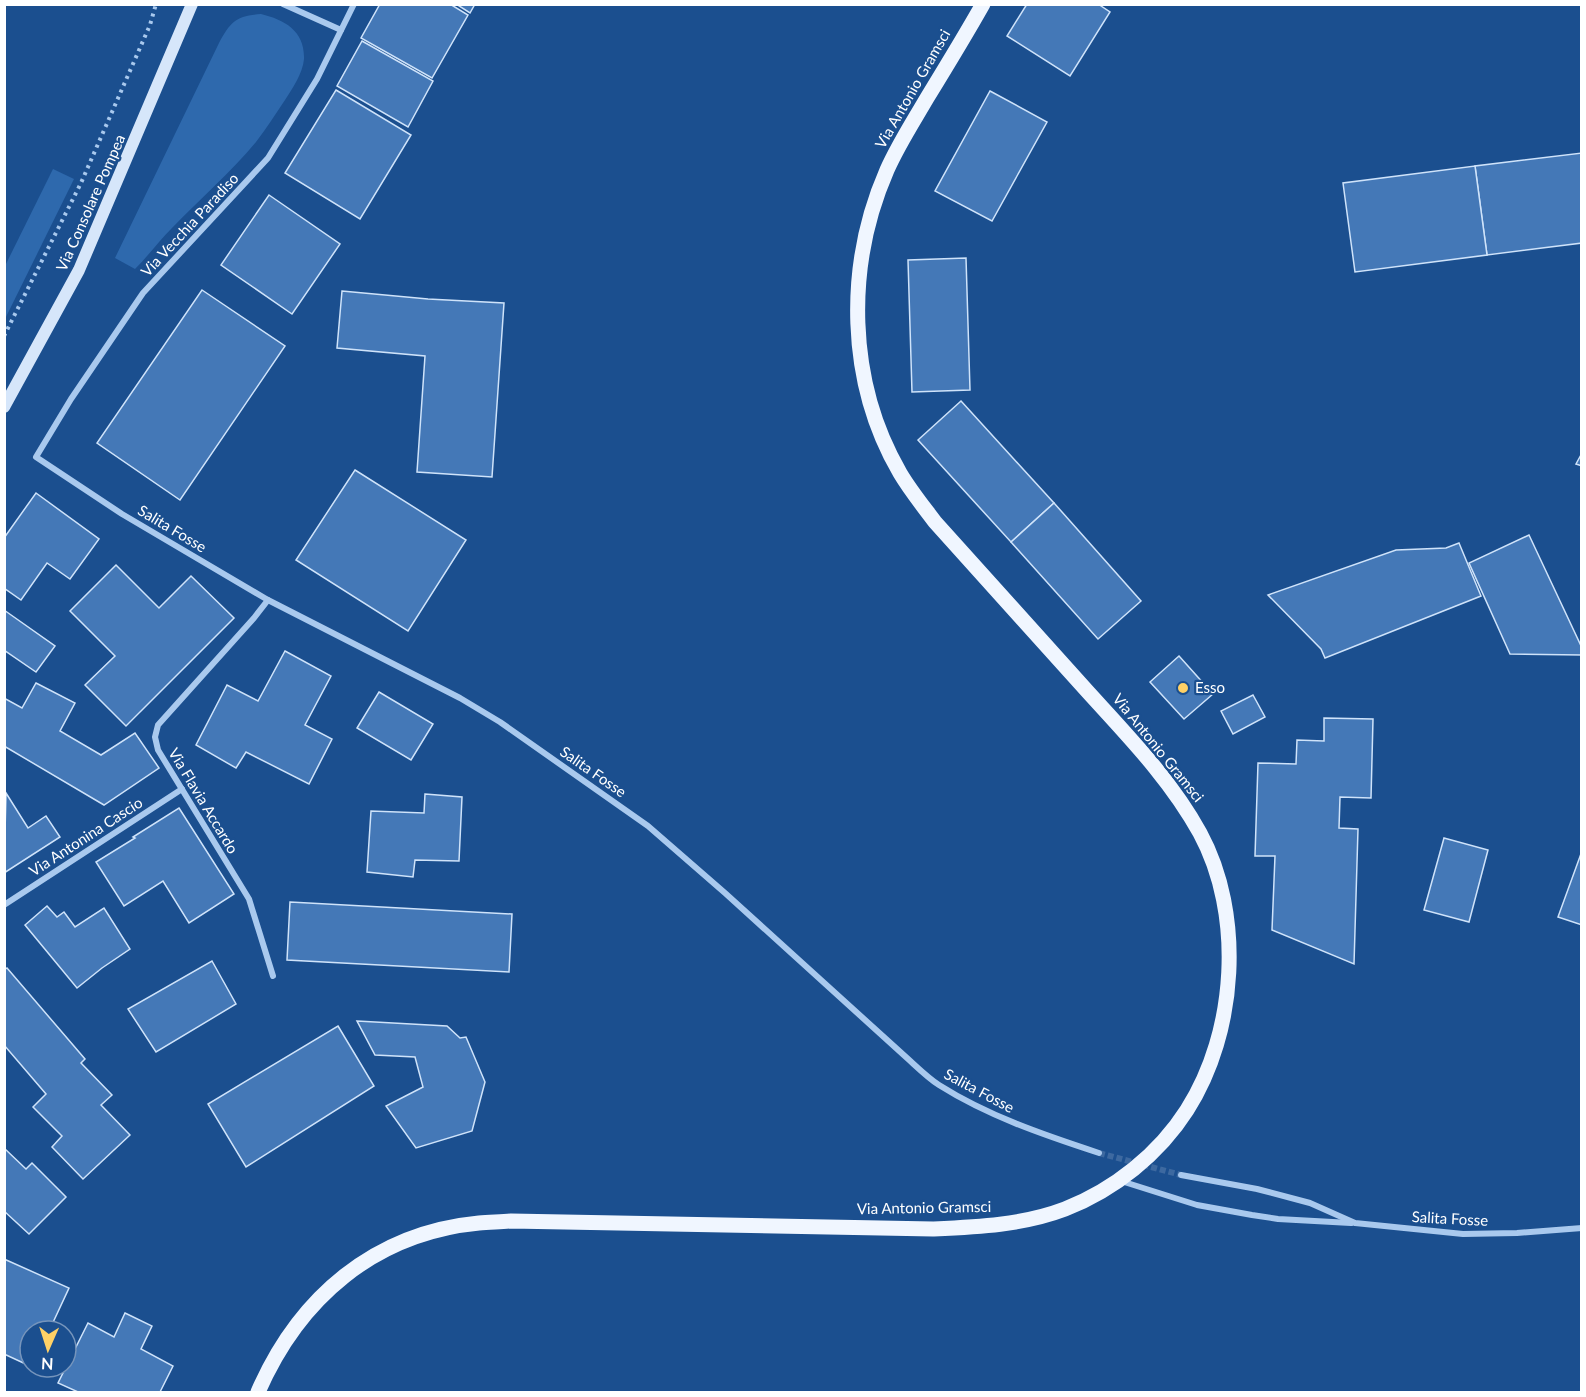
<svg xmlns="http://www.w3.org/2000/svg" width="1586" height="1397" viewBox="0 0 1586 1397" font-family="Lato,sans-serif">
<rect width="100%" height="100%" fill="#1b4f8f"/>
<!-- green -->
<g fill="#2e69ad">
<path d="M261 14C285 20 305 31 304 59 303 73 292 89 285 100 275 115 266 129 256 142 230 173 200 199 172 228 159 241 148 256 135 269L115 258 219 43C231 21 236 16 261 14Z"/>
<polygon points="53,169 74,179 5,319 5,266"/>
</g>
<!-- building -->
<g fill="#4478b7" stroke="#cfe3fa" stroke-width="1.5">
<polygon points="380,4 450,4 468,15 432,78 361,38"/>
<polygon points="456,4 475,4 470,13"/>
<polygon points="1027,4 1098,4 1110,12 1070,76 1007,36"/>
<polygon points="362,41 433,81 408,127 337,86"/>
<polygon points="336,90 411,135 360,219 285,173"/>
<polygon points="990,91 1047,122 992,221 935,191"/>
<polygon points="1582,153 1582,243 1487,255 1475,166"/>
<polygon points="1475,166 1487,255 1355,272 1343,183"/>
<polygon points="269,195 340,244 292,314 221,265"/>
<polygon points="966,258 970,390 912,392 908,260"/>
<polygon points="202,290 285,346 180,500 97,443"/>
<polygon points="342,291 428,299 504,303 492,477 417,472 425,356 337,348"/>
<polygon points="961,401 1054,503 1011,542 918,440"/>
<polygon points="1582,453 1582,466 1576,464"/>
<polygon points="355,470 466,540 408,631 296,560"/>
<polygon points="36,493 99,539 70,579 47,563 21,600 4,588 4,538"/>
<polygon points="1054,503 1141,601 1098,639 1011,542"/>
<polygon points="1529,535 1582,648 1582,655 1510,654 1469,563"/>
<polygon points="1459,543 1481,596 1325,658 1321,649 1268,595 1396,550 1446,548"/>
<polygon points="116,565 159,608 191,576 234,618 126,726 85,685 115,656 70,611"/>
<polygon points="4,610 55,646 36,672 4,650"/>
<polygon points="285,651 331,676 305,725 332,739 309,784 246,752 236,768 196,745 227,685 258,701"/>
<polygon points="1179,656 1213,694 1184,719 1150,682"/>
<polygon points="36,683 75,703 60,731 101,755 135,733 159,768 104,805 4,746 4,698 22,708"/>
<polygon points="379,692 433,724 411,760 357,728"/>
<polygon points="1253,695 1265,717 1233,734 1221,711"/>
<polygon points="1324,718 1373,719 1371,798 1340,797 1339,828 1358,829 1354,964 1272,930 1275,856 1255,856 1258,763 1296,764 1297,740 1324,741"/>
<polygon points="6,793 28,828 46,816 60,837 4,873"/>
<polygon points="425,794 462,797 459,861 415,860 413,877 367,872 371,811 424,813"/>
<polygon points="179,808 234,894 189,923 163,881 124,906 96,862 135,838 133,837"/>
<polygon points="1444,838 1488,850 1469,922 1424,910"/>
<polygon points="1582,851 1582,925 1558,917"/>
<polygon points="290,902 512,914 509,972 287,960"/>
<polygon points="47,906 57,917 64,912 75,927 104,908 130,949 102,968 77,988 25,925"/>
<polygon points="212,961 236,1004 156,1052 128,1009"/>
<polygon points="7,968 85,1059 81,1063 112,1095 101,1105 130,1135 83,1179 52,1147 62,1136 33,1107 46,1094 4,1045 4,970"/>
<polygon points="357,1021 447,1026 460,1038 466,1037 485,1082 472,1131 416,1148 386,1106 423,1087 415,1057 375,1055"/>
<polygon points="338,1026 374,1086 246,1167 208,1104"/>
<polygon points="4,1148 26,1169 32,1163 66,1197 29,1234 4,1211"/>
<polygon points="4,1259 69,1288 49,1331 30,1331 30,1366 4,1354"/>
<polygon points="125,1313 152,1326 141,1349 173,1366 160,1392 78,1392 58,1383 88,1323 114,1337"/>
</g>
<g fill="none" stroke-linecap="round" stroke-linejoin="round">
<!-- street-tunnel -->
<polyline stroke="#3d69a0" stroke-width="6" stroke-dasharray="6 3" stroke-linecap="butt" points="1099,1153 1181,1175"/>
<!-- path -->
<polyline stroke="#a9c9ee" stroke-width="4" stroke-dasharray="3 4.5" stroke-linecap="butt" points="4,336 81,183 150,25 156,4"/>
<!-- street -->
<g stroke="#a9c9ee" stroke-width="6">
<polyline points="283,4 341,30"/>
<path d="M354 4 317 79 268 158 143 293 71 399 36 457 122 514 268 600 460 698 500 722 648 826 725 893 907 1058C917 1067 928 1078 939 1085 988 1116 1044 1135 1099 1153"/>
<polyline points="268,600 254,618 158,725 155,737 158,750 249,899 273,976"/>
<polyline points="4,905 182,789"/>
<polyline points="1181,1175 1257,1189 1310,1203 1355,1223 1463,1234 1517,1233 1582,1228"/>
<polyline points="1121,1181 1197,1205 1252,1215 1278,1219 1351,1223"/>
</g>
<!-- secondary -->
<polyline stroke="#d6e6fa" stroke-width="12" points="4,407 79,270 192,4"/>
<!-- primary -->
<path stroke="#f0f6ff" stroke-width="15" d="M258 1392C299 1298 374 1233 479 1223 490 1222 501 1222 511 1221L933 1229C977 1227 1023 1225 1065 1209 1114 1190 1159 1154 1187 1110 1237 1032 1244 914 1200 833 1171 780 1128 736 1088 692 1037 635 986 578 935 522 923 506 910 490 900 473 847 382 845 266 887 170 898 145 913 122 927 98 946 67 965 36 983 4"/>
</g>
<!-- markers -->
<circle fill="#ffd166" stroke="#1b4f8f" stroke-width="2" cx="1183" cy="688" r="6"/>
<g text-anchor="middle" stroke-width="4.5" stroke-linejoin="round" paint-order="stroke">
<!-- street labels -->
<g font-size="15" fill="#fff" stroke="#1b4f8f">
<text transform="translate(913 89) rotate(-60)" y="5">Via Antonio Gramsci</text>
<text transform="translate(91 203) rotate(-66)" y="5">Via Consolare Pompea</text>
<text transform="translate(190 225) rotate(-47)" y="5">Via Vecchia Paradiso</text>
<text transform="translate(172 529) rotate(31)" y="5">Salita Fosse</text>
<text transform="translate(1158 748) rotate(51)" y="5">Via Antonio Gramsci</text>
<text transform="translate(593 772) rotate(35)" y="5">Salita Fosse</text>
<text transform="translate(203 801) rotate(59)" y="5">Via Flavia Accardo</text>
<text transform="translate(86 837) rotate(-33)" y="5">Via Antonina Cascio</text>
<text transform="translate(979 1091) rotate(28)" y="5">Salita Fosse</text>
<text transform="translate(924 1208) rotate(-1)" y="5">Via Antonio Gramsci</text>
<text transform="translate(1450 1219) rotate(3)" y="5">Salita Fosse</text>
</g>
<!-- poi labels -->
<g font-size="15" fill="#fff" stroke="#1b4f8f" text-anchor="start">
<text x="1195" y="693">Esso</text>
</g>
</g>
<!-- border -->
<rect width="1586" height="1397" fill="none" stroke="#ffffff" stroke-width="12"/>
<!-- north arrow -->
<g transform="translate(48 1349) rotate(183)"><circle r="28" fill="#1b4f8f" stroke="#7695bc" stroke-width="1.5"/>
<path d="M0-4.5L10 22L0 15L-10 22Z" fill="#ffd166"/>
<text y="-9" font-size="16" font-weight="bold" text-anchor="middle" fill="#ffffff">N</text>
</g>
</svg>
